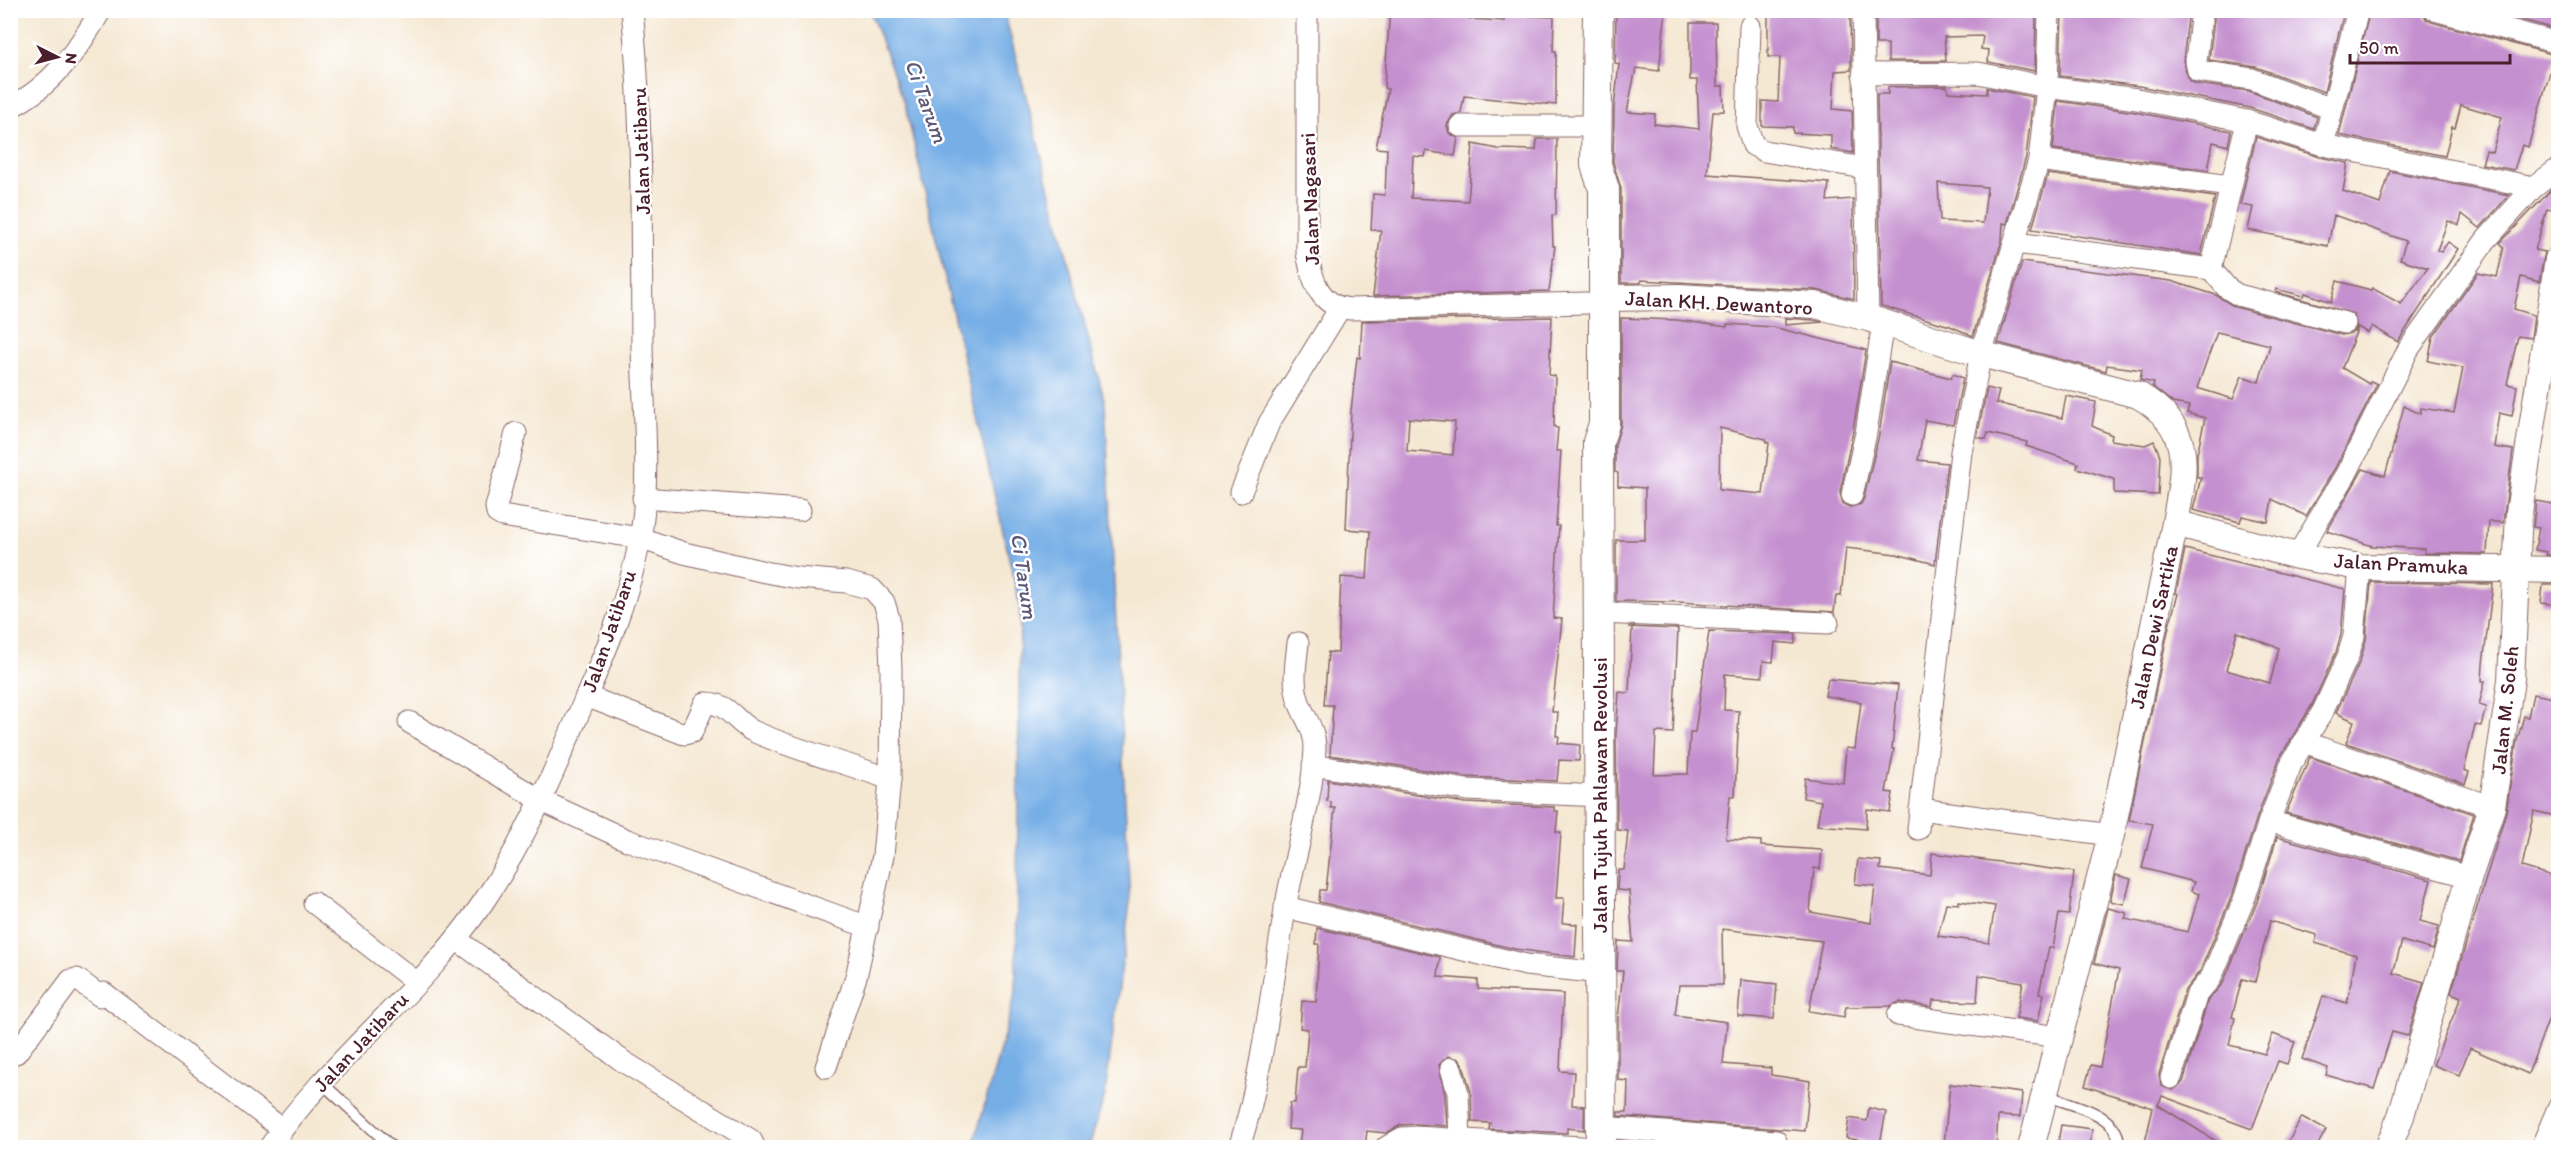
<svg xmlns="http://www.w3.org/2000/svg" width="2569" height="1158" viewBox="0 0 2569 1158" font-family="Itim,sans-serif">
<rect width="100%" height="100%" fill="#fff"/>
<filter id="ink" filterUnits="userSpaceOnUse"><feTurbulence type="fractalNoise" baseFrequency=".0167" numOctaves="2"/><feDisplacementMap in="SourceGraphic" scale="12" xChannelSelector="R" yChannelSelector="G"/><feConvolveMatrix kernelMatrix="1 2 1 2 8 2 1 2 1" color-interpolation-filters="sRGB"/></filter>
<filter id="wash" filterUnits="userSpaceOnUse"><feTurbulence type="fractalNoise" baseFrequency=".008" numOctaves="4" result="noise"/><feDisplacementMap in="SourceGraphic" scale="24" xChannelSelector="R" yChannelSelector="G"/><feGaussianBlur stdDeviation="1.35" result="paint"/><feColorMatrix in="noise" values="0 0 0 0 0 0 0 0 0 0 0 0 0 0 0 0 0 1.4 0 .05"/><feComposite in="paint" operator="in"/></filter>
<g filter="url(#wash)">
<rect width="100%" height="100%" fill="#f5e8d3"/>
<!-- water -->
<polygon fill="#76aee6" stroke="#606688" stroke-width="1.5" points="870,11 1004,11 1105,403 1130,902 1105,1094 1089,1147 973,1147 1016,992 1020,606 905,104"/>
<g id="blocks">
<!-- building -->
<g fill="#c590cf" fill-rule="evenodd">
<polygon points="1390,10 1469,10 1469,19 1504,21 1504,15 1554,17 1553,51 1556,51 1556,105 1464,96 1461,113 1453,115 1447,125 1449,133 1458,138 1455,156 1426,151 1425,157 1413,156 1411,198 1468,201 1473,144 1498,149 1536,150 1537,139 1557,139 1556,215 1552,215 1553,246 1555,246 1549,291 1373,296 1381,230 1371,230 1373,194 1385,195 1387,149 1376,148 1388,89 1384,88"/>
<polygon points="1616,10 1666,10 1659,71 1636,68 1627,112 1655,114 1654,124 1699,129 1697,80 1690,80 1690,23 1716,23 1717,86 1723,86 1724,111 1713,112 1707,174 1829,183 1827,201 1853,199 1854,299 1816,290 1641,280 1641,283 1621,283 1621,189 1613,162 1614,108 1619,64 1615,63"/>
<polygon points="1768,10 1850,10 1851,70 1835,71 1833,109 1852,111 1853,153 1831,149 1831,135 1793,133 1793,127 1762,126 1762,101 1778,102 1780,57 1768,57"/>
<polygon points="1876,10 2036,10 2035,71 1988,62 1989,50 1981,49 1983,36 1944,37 1946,61 1888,61 1888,44 1876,44"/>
<polygon points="2062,10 2143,13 2143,10 2189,10 2183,61 2189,80 2196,84 2249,91 2317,117 2314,129 2250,108 2139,86 2060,76"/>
<polygon points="2215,10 2344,12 2324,92 2256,67 2209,60"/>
<polygon points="2370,10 2423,10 2426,19 2432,22 2555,55 2528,147 2522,145 2514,170 2482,164 2486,150 2492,152 2502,117 2461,105 2455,128 2452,127 2445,156 2339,135"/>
<polygon points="2486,10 2559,10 2559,30"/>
<path d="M1947 86 1948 92 1987 94V88L2033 97 2026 157 2007 224 2003 223 2002 240 1973 336 1950 326 1881 306 1877 94H1888V87ZM1938 183 1987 187 1983 223 1940 221Z"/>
<polygon points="2058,101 2135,112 2231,131 2228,146 2213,142 2208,170 2053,149"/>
<path d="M2256 137 2320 157 2348 163 2343 191 2380 204 2390 171 2509 195 2480 228 2462 214 2459 225 2448 221 2437 250 2441 252 2448 242 2458 249 2398 342 2372 326 2368 333 2358 327 2342 368 2369 384 2371 381 2377 384 2335 468 2306 516 2272 499 2268 522 2242 516 2240 522 2193 510 2201 477H2197V454L2205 418 2187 413 2189 406 2173 403 2153 387 2154 383 2140 380 2142 370 2107 365 2106 371 1998 343 2022 262 2171 281 2216 295 2235 307 2342 335 2354 332 2357 327 2354 314 2276 292V289L2304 296 2305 293 2331 302 2337 281 2371 290 2372 288 2401 304 2428 268 2400 259 2406 241 2334 215 2328 246 2248 230 2253 207 2240 205ZM2217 332 2270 345 2259 382 2242 376 2233 399 2197 388Z"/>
<polygon points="2048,174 2215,197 2201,255 2032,229"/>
<polygon points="2553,188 2559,191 2552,210 2547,209 2535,250 2545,252 2539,282 2521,277 2514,309 2534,315 2531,338 2518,336 2507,384 2517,386 2512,416 2499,413 2494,447 2513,450 2503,523 2489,521 2487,554 2424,553 2425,549 2372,546 2327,531 2363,469 2385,476 2404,406 2420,414 2421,408 2454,413 2463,368 2428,361 2433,337 2478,273 2497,277 2504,247 2500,243"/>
<path d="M1552 317 1549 375 1555 376 1554 427 1558 428 1556 451H1561L1556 526H1559L1553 618 1562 619 1552 712H1558L1556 736H1559L1558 743 1580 745 1579 761 1559 760 1557 781 1468 777 1330 755 1333 705H1324L1328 652 1338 653 1341 577 1367 579 1370 531 1346 529 1351 411 1357 357 1360 358 1362 321ZM1409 418 1455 422 1453 455 1407 451Z"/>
<path d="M1621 318 1677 320 1727 327V324L1773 327 1866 350 1853 431 1840 493 1843 504 1850 507 1861 504 1864 498 1879 435 1890 362 1951 378 1953 374 1963 378 1953 425 1925 420 1918 460 1947 463 1935 564 1896 554 1846 548 1841 596H1836L1834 612 1679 602 1616 601V540H1645V488L1618 486V473L1615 472V445L1621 424ZM1720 428 1766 439V442L1769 443 1763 494 1719 490Z"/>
<polygon points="1785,318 1813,320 1823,322 1785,325"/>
<polygon points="1987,388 1999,391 1996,403 2062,418 2066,396 2096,402 2092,426 2112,435 2111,440 2145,445 2154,441 2160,456 2158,495 2114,493 2114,479 2077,468 2078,463 2026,446 2027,442 1988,433 1986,439 1977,437"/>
<polygon points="2536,501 2559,505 2559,555 2546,555 2546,552 2535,550 2539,528 2533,527"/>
<path d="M2185 549 2345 589 2341 634 2336 652 2312 705 2280 757 2257 817 2233 893 2200 971 2185 990 2159 1074 2161 1086 2173 1090 2183 1082 2208 1000 2223 983 2257 902 2277 837 2431 880 2420 921 2439 926 2433 950 2402 941 2393 973 2424 982 2408 1036 2392 1032 2374 1089 2326 1075 2328 1068 2302 1059 2323 996 2347 1003 2356 955 2315 943 2317 935 2270 921 2255 982 2242 979 2232 1017 2235 1018 2229 1045 2265 1054 2273 1034 2295 1042 2287 1064 2278 1061 2252 1129 2162 1096 2158 1105 2227 1148H2166L2145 1142 2153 1108 2085 1086 2091 1065 2100 1067 2119 970 2094 963 2108 908 2127 913 2125 919 2188 932 2199 894 2191 891 2194 882 2142 868 2153 824 2129 820 2169 626 2178 594 2176 593ZM2237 632 2279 648 2270 683 2226 670Z"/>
<polygon points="2371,582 2493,584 2483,664 2482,681 2485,681 2479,705 2486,707 2481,726 2475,725 2464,770 2469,772 2465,784 2346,743 2354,721 2336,713 2360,661 2366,640"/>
<polygon points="2543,585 2559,585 2559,605 2541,603"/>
<path d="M1628 627 1678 629 1673 733 1656 732 1654 775 1688 774 1690 732H1695L1709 631 1796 634 1795 644 1775 642 1773 662 1763 661 1762 677 1725 674 1724 710 1739 711 1735 796H1730L1726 839 1761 841V846L1822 850 1820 869 1814 868 1810 912 1871 923 1875 886 1855 884 1858 859 1881 861 1880 869 1930 875 1932 853 2074 872 2069 915 2059 914 2053 948H2049L2039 993 2044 994 2038 1021 2016 1018 2023 982 1979 975 1977 1002 1933 1000 1932 1007 1900 1002 1890 1006 1846 1007 1844 1017 1809 1011 1822 941 1722 929 1723 985H1679L1675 1015 1727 1022 1723 1064 1771 1068V1075L1810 1081 1805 1131 1618 1116V1112H1627L1628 1081 1618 1080V1019L1623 971H1617L1618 941 1633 942 1629 891 1617 890 1618 870H1624L1628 831 1617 830 1616 734 1619 692 1629 693 1632 627ZM1959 901 1995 906 1989 943 1938 936 1946 903 1959 904Z"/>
<polygon points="1828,679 1898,685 1892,749 1894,749 1886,792 1893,793 1890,812 1867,809 1866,829 1817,825 1821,801 1803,798 1805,778 1843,783 1846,748 1855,749 1861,702 1825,696"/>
<polygon points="2533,694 2559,699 2559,803 2556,816 2534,811 2522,867 2559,878 2559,991 2528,1074 2470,1048 2459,1075 2433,1065 2461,997 2451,993 2506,812 2517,741 2524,716 2528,717"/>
<polygon points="2310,757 2474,814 2459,861 2286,813"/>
<polygon points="1328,780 1465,803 1554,807 1554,811 1558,811 1556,832 1561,832 1556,898 1564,898 1562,923 1577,924 1575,957 1515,949 1319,902 1320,890 1326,890 1335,808 1331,808 1331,802 1327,801"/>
<polygon points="2116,875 2131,879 2124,904 2110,901"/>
<polygon points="1317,928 1440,957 1438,977 1478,980 1478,989 1563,994 1560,1071 1574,1072 1572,1105 1584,1106 1584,1130 1567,1128 1567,1133 1489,1129 1490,1123 1472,1122 1471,1092 1463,1065 1459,1059 1448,1056 1439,1065 1445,1095 1447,1126 1415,1124 1401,1125 1386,1133 1367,1131 1365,1147 1299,1145 1301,1130 1288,1129 1290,1103 1295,1103 1298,1067 1305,1067 1308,1029 1300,1028 1302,1001 1316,1002 1319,944 1316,944"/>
<polygon points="1741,980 1777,984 1774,1019 1738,1016"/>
<polygon points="1950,1084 2022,1093 2020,1117 1998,1116 1996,1148 1952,1148 1952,1145 1944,1144"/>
<polygon points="1869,1108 1886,1112 1880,1144 1846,1138 1849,1118 1867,1121"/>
<polygon points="2302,1117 2326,1130 2316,1148 2285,1148"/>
<polygon points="2061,1125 2092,1129 2090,1148 2057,1148"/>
<polygon points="1618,1141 1698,1148 1626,1148 1618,1146"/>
</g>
</g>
</g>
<g filter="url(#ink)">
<use href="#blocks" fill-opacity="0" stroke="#866566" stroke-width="1.5"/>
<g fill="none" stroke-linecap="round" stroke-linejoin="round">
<!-- service casing -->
<g stroke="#866566" stroke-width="13">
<g id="service">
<polyline points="322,1083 393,1148"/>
<path d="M2045 1095C2070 1105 2122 1113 2119 1148"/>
</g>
</g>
<!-- minor casing -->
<g stroke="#866566" stroke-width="23">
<g id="minor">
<path d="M1307 10V253C1312 279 1319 307 1350 309L1587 303"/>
<polyline points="1863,10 1868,318"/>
<polyline points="2202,10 2196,62 2198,71 2252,79 2332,109"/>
<polyline points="2435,10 2558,43"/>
<polyline points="1750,26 1747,126 1753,145 1764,151 1864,168"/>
<polyline points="1863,74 1978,73 2047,87 2137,99 2247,121 2323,145 2534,187"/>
<path d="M10 107C51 88 79 48 101 10"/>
<polyline points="1460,126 1595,126"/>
<polyline points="2323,145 2358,10"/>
<polyline points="2039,160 2230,186"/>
<polyline points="2016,243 2211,269 2227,288 2238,295 2345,323"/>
<polyline points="2211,269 2247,121"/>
<polyline points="516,433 496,507 497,513 502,516 640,538 684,553 765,572 798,578 846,582 872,589 884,602 889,619 891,670 890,779 883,856 856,977 826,1067"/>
<polyline points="1241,492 1269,423 1340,308"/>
<polyline points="1852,495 1866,433 1883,323"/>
<polyline points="643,498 800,510"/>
<polyline points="2297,556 2346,474 2408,350 2486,240 2534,187 2558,169"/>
<polyline points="1600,613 1828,623"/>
<path d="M586 696 684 734 692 732 705 703C729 702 736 724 755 732 798 751 846 763 890 779"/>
<polyline points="409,722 542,801 627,840 868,927"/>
<polyline points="2304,742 2492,807"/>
<polyline points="1313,765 1467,790 1601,796"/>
<polyline points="1920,809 2111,835"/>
<polyline points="2269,821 2469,877"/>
<polyline points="1918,829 1961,452 1981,354 2039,160 2047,87 2049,10"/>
<polyline points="314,903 416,982"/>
<polyline points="1285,907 1526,965 1601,973"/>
<polyline points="456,939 624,1062 751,1140 755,1148"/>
<polyline points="1898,1015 2059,1037"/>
<polyline points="10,1054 16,1053 71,980 77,979 100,996 104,993 282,1129"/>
<polyline points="1451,1068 1458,1093 1460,1140"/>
<polyline points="2171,1078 2197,994 2211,978 2245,897 2269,821 2292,762 2323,711 2348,656 2354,636 2360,567"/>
<polyline points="1602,1127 1776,1141"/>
<path d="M269 1148C331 1058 423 992 484 901 528 836 554 771 585 699 607 649 630 593 640 539 651 480 643 404 642 344 641 232 643 122 632 10"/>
<path d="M1239 1148C1264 1070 1271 986 1286 905 1294 857 1313 796 1315 748 1315 729 1305 719 1299 702 1292 683 1296 662 1298 643"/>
<polyline points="1385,1148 1402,1138 1416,1137 1597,1148"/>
<polyline points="2541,1148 2558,1108"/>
</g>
</g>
<!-- tertiary casing -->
<g stroke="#866566" stroke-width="28">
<g id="tertiary">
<path d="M1605 298 1679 297 1815 305 1868 318 1981 354 2138 395C2195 428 2185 467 2175 523L2111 835 2031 1148"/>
<polyline points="2175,523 2297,556 2360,567 2558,570"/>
<polyline points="2388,1148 2401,1116 2469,877 2492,807 2511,680 2519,512 2558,259"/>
</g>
</g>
<!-- secondary casing -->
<g stroke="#866566" stroke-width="32">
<polyline id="secondary" points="1598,10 1596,165 1604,189 1604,424 1598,442 1601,1148"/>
</g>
<!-- service -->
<use href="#service" stroke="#fff" stroke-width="10"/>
<!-- minor -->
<use href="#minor" stroke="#fff" stroke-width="21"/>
<!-- tertiary -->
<use href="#tertiary" stroke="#fff" stroke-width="26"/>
<!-- secondary -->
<use href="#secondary" stroke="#fff" stroke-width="30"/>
</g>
</g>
<g text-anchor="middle" stroke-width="5" stroke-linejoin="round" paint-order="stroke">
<!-- street labels -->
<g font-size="21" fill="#4a1f2b" stroke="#fff">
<text transform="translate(641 151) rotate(-92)" y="7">Jalan Jatibaru</text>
<text transform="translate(1310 199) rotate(-92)" y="7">Jalan Nagasari</text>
<text transform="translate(1719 303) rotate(3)" y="7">Jalan KH. Dewantoro</text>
<text transform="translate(2401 564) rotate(3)" y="7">Jalan Pramuka</text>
<text transform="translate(2154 627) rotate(-78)" y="7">Jalan Dewi Sartika</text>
<text transform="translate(609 631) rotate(-71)" y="7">Jalan Jatibaru</text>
<text transform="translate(2505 710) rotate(-84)" y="7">Jalan M. Soleh</text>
<text transform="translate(1600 795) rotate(-90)" y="7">Jalan Tujuh Pahlawan Revolusi</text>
<text transform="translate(361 1042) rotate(-47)" y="7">Jalan Jatibaru</text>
</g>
<!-- water labels -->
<g font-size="22" font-style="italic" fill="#5c5876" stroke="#fff">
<text transform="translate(927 101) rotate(70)" y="8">Ci Tarum</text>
<text transform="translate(1025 576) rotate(82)" y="8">Ci Tarum</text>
</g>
</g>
<!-- margin -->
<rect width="2569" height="1158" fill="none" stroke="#fff" stroke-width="36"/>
<!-- north arrow -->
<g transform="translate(57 57) rotate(96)" stroke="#ffffff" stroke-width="4.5" paint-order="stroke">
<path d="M0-4.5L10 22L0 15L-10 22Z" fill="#4a1f2b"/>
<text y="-9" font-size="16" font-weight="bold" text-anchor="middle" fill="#4a1f2b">N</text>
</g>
<!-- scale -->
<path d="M2350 54v9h160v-9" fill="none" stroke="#4a1f2b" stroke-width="3"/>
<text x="2359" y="54" font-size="18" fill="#4a1f2b" stroke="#ffffff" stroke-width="4.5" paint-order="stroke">50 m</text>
</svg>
